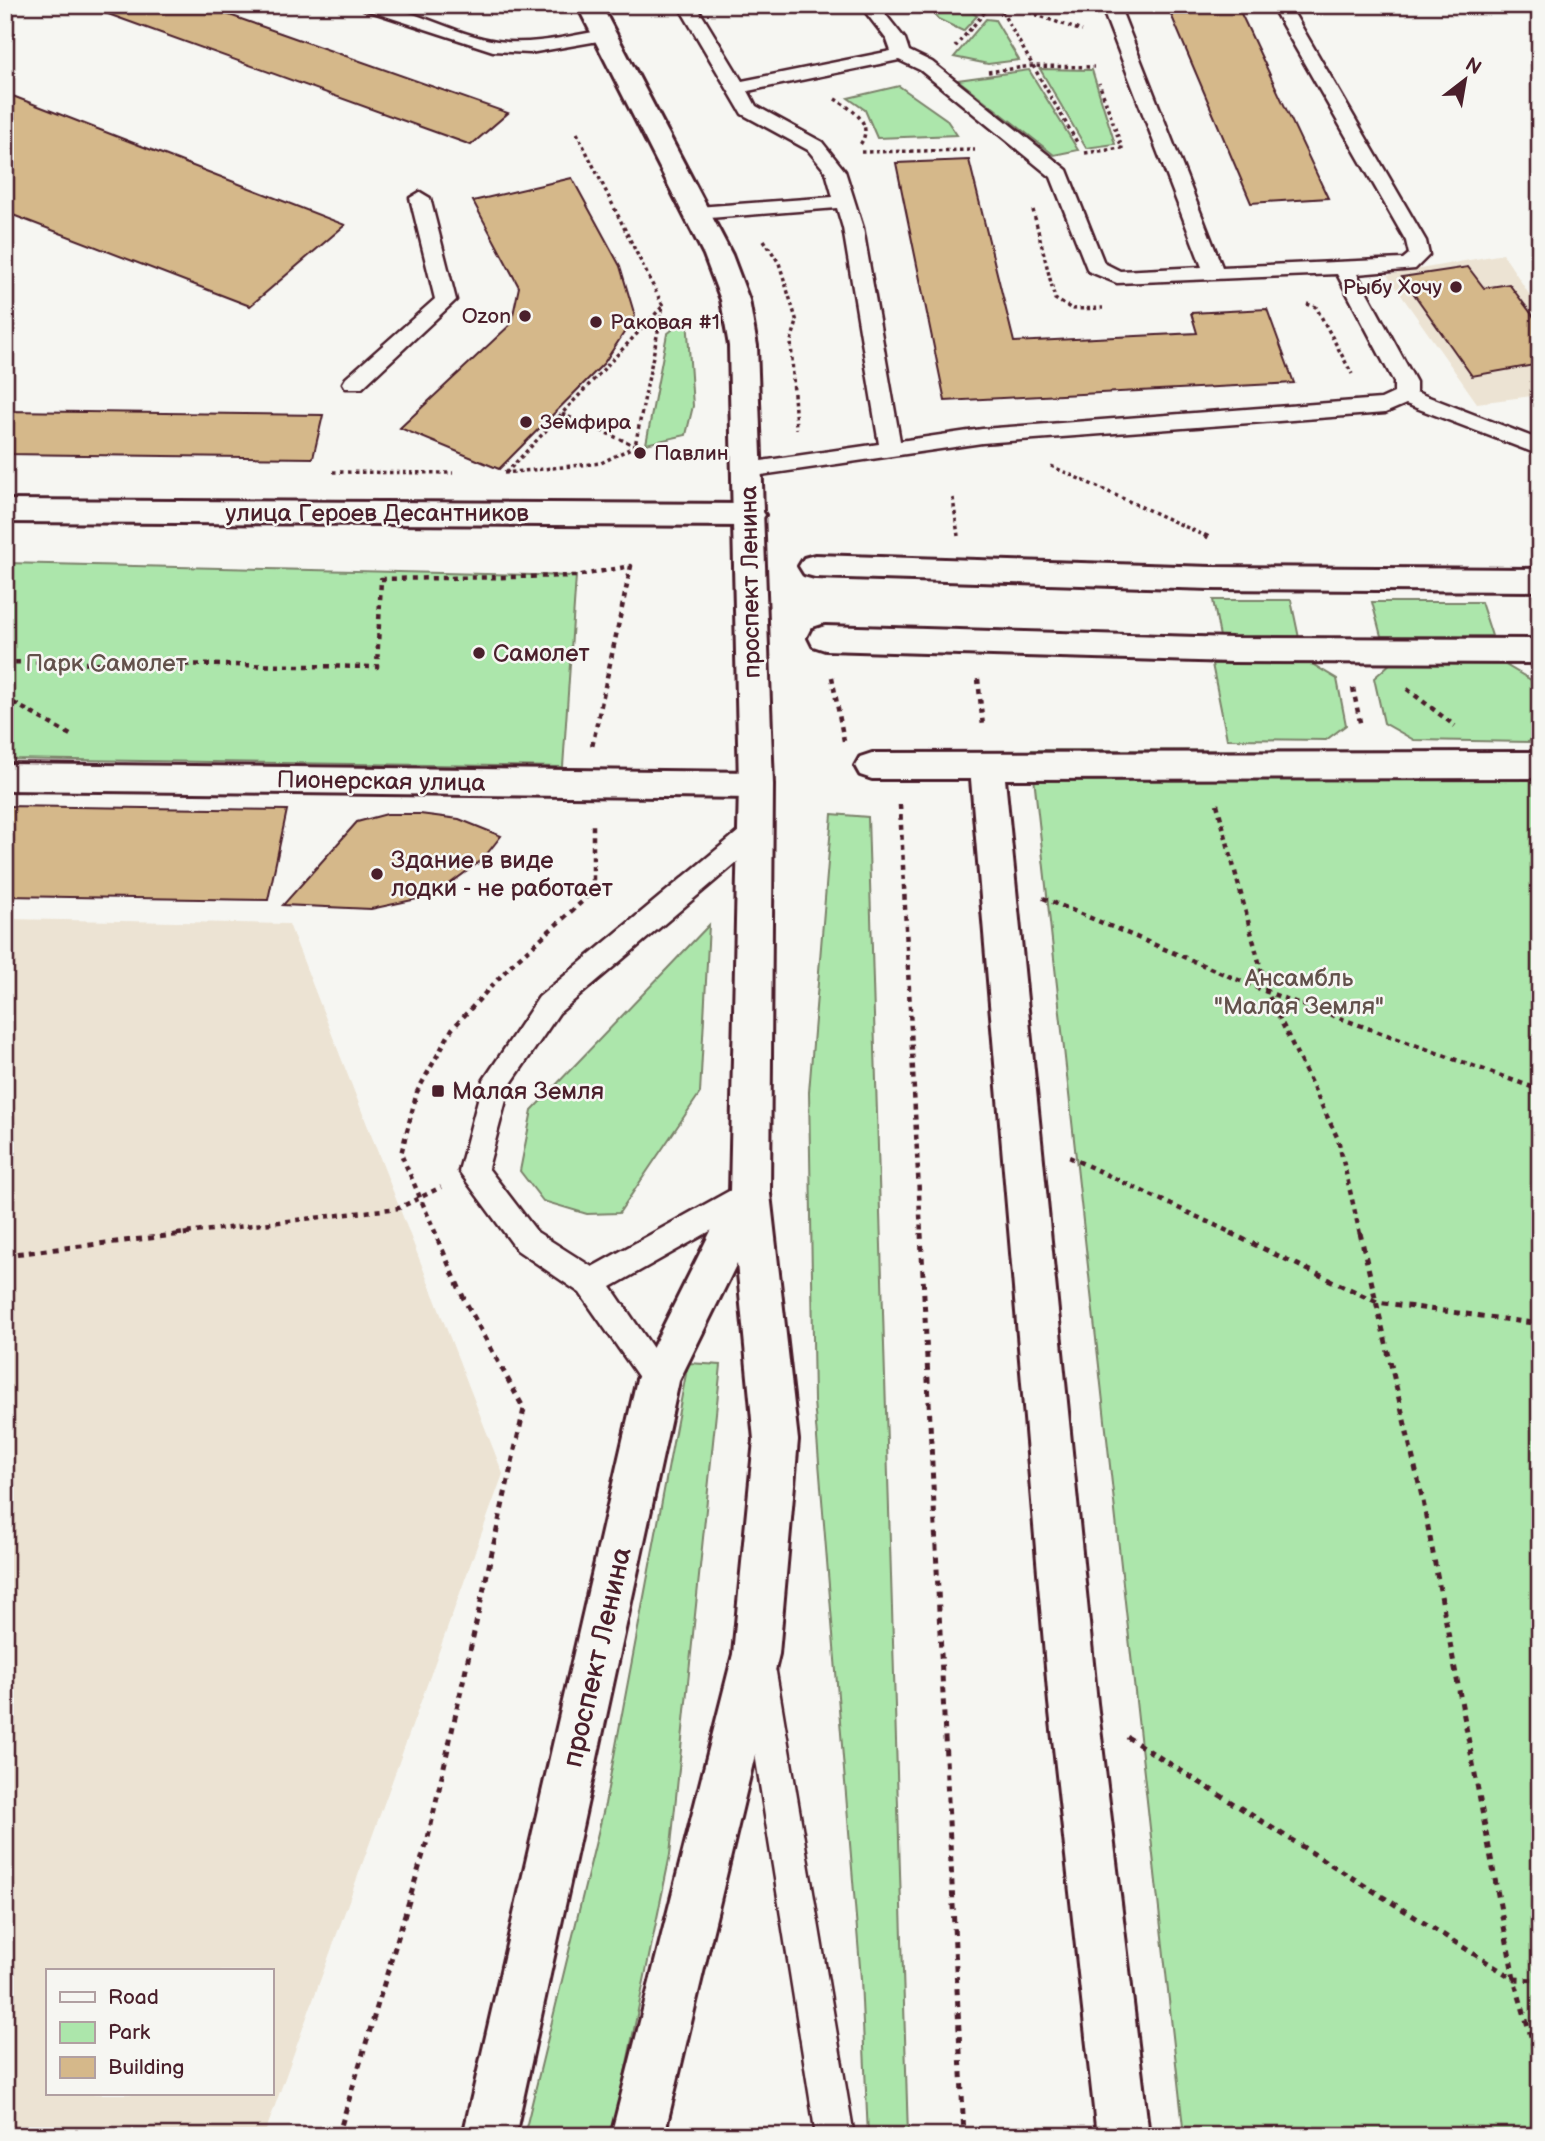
<svg xmlns="http://www.w3.org/2000/svg" width="1545" height="2141" viewBox="0 0 1545 2141" font-family="'Balsamiq Sans',sans-serif">
<rect width="100%" height="100%" fill="#f6f6f2"/>
<filter id="ink" filterUnits="userSpaceOnUse"><feTurbulence type="fractalNoise" baseFrequency=".0143" numOctaves="2"/><feDisplacementMap in="SourceGraphic" scale="14" xChannelSelector="R" yChannelSelector="G"/><feConvolveMatrix kernelMatrix="1 2 1 2 8 2 1 2 1" color-interpolation-filters="sRGB"/></filter>
<g filter="url(#ink)">
<!-- built -->
<g fill="#ece3d3" fill-rule="evenodd">
<polygon points="1503,254 1540,311 1540,395 1477,403 1387,275"/>
<path d="M5 919 289 924 503 1474 264 2136H5ZM47 1971H271V2094H47Z"/>
</g>
<!-- green -->
<g fill="#ace6ab" stroke="#7b826b" stroke-width="2">
<polygon points="928,5 962,5 977,16 963,31 938,19"/>
<polygon points="986,19 995,20 1019,60 988,64 954,57"/>
<polygon points="1040,69 1092,70 1115,144 1086,148"/>
<polygon points="1029,70 1078,150 1054,155 958,80"/>
<polygon points="899,86 946,119 957,135 877,138 865,110 848,98"/>
<polygon points="687,318 693,406 686,435 646,444 667,334"/>
<polygon points="5,563 576,576 563,767 5,759"/>
<polygon points="1213,600 1291,600 1299,638 1220,637"/>
<polygon points="1372,602 1481,602 1492,636 1381,636"/>
<path d="M1392 662 1502 663 1531 680C1539 707 1545 718 1529 742L1414 740 1384 723 1374 678Z"/>
<polygon points="1212,664 1312,664 1337,679 1346,725 1326,740 1227,739"/>
<polygon points="1031,750 1540,751 1540,2136 1184,2136"/>
<polygon points="832,814 868,817 908,2136 868,2136 861,1979 814,1401 809,1092"/>
<polygon points="709,925 700,1093 619,1213 587,1214 543,1201 520,1171 532,1110"/>
<polygon points="688,1363 721,1365 670,1855 612,2136 524,2136 605,1804"/>
</g>
<!-- building -->
<g fill="#d5b88a" stroke="#4a1f2b" stroke-width="2">
<polygon points="98,5 201,5 508,113 471,145 97,10"/>
<polygon points="1167,5 1237,5 1328,198 1251,203"/>
<polygon points="5,93 345,225 250,306 5,212"/>
<polygon points="969,160 1014,342 1197,333 1191,313 1267,309 1294,383 945,401 896,163"/>
<polygon points="572,178 620,266 635,316 604,363 499,469 400,428 511,324 519,287 473,201"/>
<polygon points="1468,267 1484,288 1509,284 1540,325 1540,364 1472,376 1402,277"/>
<polygon points="5,411 323,415 313,458 5,454"/>
<polygon points="5,806 287,810 268,900 5,896"/>
<polygon points="387,814 420,814 459,819 501,836 482,860 444,888 417,899 371,909 283,905 357,822"/>
</g>
<g fill="none" stroke-linecap="round" stroke-linejoin="round">
<!-- service casing -->
<g stroke="#4a1f2b" stroke-width="5">
<g id="service">
<path d="M361 5C414 5 449 34 497 41 533 46 569 36 604 30L613 35 604 40 530 53 493 51 364 9Z"/>
<path d="M678 5H696L742 81 891 51 887 40 860 5H878L905 39 909 51 932 62 1067 170 1104 263 1120 271 1202 267 1101 5H1119L1222 267 1403 259 1409 254 1406 241 1271 5H1289L1426 241 1429 255 1415 269 1357 274 1416 382V392L1540 440V455L1406 404 1385 413 982 443 747 477 739 475 736 470 739 465 747 463 879 444 843 228 837 208 697 219 687 213 697 207 833 197 826 172 808 150 742 114ZM899 60 920 70 1051 177 1088 271 1117 283 1337 274 1394 382V393L1381 399 982 429 900 441 863 228 845 171 822 142 756 106 748 91Z"/>
<polygon points="420,192 430,198 456,300 362,388 346,388 343,383 346,378 435,299 410,198"/>
<polygon points="754,823 763,826 767,833 763,840 559,1013 510,1085 488,1168 537,1232 592,1267 740,1185 750,1181 760,1185 765,1194 760,1203 611,1287 674,1379 669,1389 658,1394 647,1389 580,1293 517,1250 459,1171 483,1081 539,997 745,826"/>
<polygon points="759,1655 771,1660 776,1672 854,2136 816,2136 742,1672 747,1660"/>
</g>
</g>
<!-- pedestrian casing -->
<g stroke="#4a1f2b" stroke-width="6">
<g id="pedestrian">
<polygon points="815,555 1211,567 1540,569 1540,591 1211,589 815,577 804,574 799,566 804,558"/>
<polygon points="825,626 1232,638 1540,639 1540,663 1232,662 825,650 813,646 809,638 813,630"/>
<polygon points="1540,752 1540,778 1005,779 1097,1703 1149,2136 1097,2136 1049,1703 971,779 872,779 860,775 855,766 860,757 872,753"/>
</g>
</g>
<!-- minor casing -->
<g stroke="#4a1f2b" stroke-width="6">
<g id="minor">
<polygon points="5,500 749,504 760,508 765,515 760,522 749,526 5,522"/>
<polygon points="5,764 756,772 768,776 773,785 768,794 756,798 5,790"/>
</g>
</g>
<!-- tertiary casing -->
<g stroke="#4a1f2b" stroke-width="6">
<polygon id="tertiary" points="577,5 601,5 732,255 749,300 757,346 773,785 770,1194 798,1440 779,1654 664,2136 611,2136 733,1654 754,1440 737,1263 679,1381 515,2136 463,2136 637,1379 730,1193 739,785 729,346 721,300 704,255"/>
</g>
<!-- path-far2 -->
<g stroke="#4a1f2b" stroke-width="3.5" stroke-dasharray="3.5 3.5" stroke-linecap="butt">
<polyline points="998,5 1078,144"/>
<polyline points="1009,5 1082,31"/>
<polyline points="1072,5 1076,15"/>
<polyline points="955,47 991,5"/>
<polyline points="988,72 1032,66 1094,67"/>
<path d="M835 99C853 110 876 124 859 146"/>
<polyline points="577,133 663,306 635,446"/>
<polyline points="861,152 975,150"/>
<polyline points="1085,153 1122,148 1099,83"/>
<polyline points="1033,210 1055,299 1072,309 1103,308"/>
<polyline points="764,240 779,263 797,322 791,341 796,429"/>
<polyline points="1307,304 1316,307 1352,374"/>
<polyline points="562,414 634,445"/>
<polyline points="1051,466 1208,537"/>
<polyline points="333,472 453,473"/>
<polyline points="504,473 601,463 635,446"/>
<polyline points="506,473 662,307"/>
<polyline points="953,498 958,536"/>
</g>
<!-- path-far1 -->
<g stroke="#4a1f2b" stroke-width="4.5" stroke-dasharray="5 5" stroke-linecap="butt">
<polyline points="1204,535 1212,539"/>
<polyline points="5,662 377,667 381,579 576,576 631,566 592,747"/>
<polyline points="832,677 844,741"/>
<polyline points="978,679 983,726"/>
<polyline points="1353,688 1361,727"/>
<polyline points="1407,689 1455,726"/>
<polyline points="5,698 74,737"/>
<polyline points="1217,804 1267,992 1338,1139 1360,1234"/>
<polyline points="900,805 921,1234"/>
<polyline points="1043,898 1267,992 1540,1090"/>
<polyline points="1069,1157 1234,1234"/>
<polyline points="177,1234 399,1208 441,1187"/>
<polyline points="436,1234 401,1154 417,1092 452,1029 511,965 585,899 593,881 593,822"/>
</g>
<!-- path -->
<g stroke="#4a1f2b" stroke-width="5" stroke-dasharray="6 6" stroke-linecap="butt">
<polyline points="921,1233 964,2136"/>
<polyline points="1230,1233 1377,1302 1540,1324"/>
<polyline points="1360,1233 1423,1501 1514,1979 1540,2067"/>
<polyline points="5,1255 192,1233"/>
<polyline points="1127,1737 1514,1979 1540,1980"/>
<polyline points="338,2136 428,1838 524,1409 464,1299 435,1233"/>
</g>
<!-- service -->
<use href="#service" fill="#f6f6f2" fill-rule="evenodd"/>
<!-- pedestrian -->
<use href="#pedestrian" fill="#f6f6f2" fill-rule="evenodd"/>
<!-- minor -->
<use href="#minor" fill="#f6f6f2" fill-rule="evenodd"/>
<!-- tertiary -->
<use href="#tertiary" fill="#f6f6f2" fill-rule="evenodd"/>
</g>
</g>
<!-- markers -->
<g fill="#4a1f2b" stroke="#f6f6f2" stroke-width="2.5">
<circle cx="1456" cy="287" r="7"/>
<circle cx="525" cy="316" r="7"/>
<circle cx="596" cy="322" r="7"/>
<circle cx="526" cy="422" r="7"/>
<circle cx="640" cy="453" r="7"/>
<circle cx="479" cy="653" r="7"/>
<circle cx="377" cy="874" r="7"/>
<rect x="431" y="1084" width="14" height="14" rx="3.5"/>
</g>
<g text-anchor="middle" stroke-width="5" stroke-linejoin="round" paint-order="stroke">
<!-- far-poi labels -->
<g font-size="21" fill="#4a1f2b" stroke="#f6f6f2" text-anchor="start">
<text x="1442" y="294" text-anchor="end">Рыбу Хочу</text>
<text x="511" y="323" text-anchor="end">Ozon</text>
<text x="610" y="329">Раковая #1</text>
<text x="540" y="429">Земфира</text>
<text x="654" y="460">Павлин</text>
</g>
<!-- street labels -->
<g font-size="24" fill="#4a1f2b" stroke="#f6f6f2">
<text x="377" y="521">улица Героев Десантников</text>
<text transform="translate(750 582) rotate(-91)" y="8">проспект Ленина</text>
<text transform="translate(381 781) rotate(1)" y="8">Пионерская улица</text>
</g>
<!-- poi labels -->
<g font-size="24" fill="#4a1f2b" stroke="#f6f6f2" text-anchor="start">
<text x="493" y="661">Самолет</text>
<text x="391" y="868">Здание в виде<tspan x="391" dy="28">лодки - не работает</tspan></text>
<text x="452" y="1099">Малая Земля</text>
</g>
<!-- park labels -->
<g font-size="24" fill="#62514b" stroke="#f6f6f2">
<text x="106" y="671">Парк Самолет</text>
<text x="1299" y="986">Ансамбль<tspan x="1299" dy="28">"Малая Земля"</tspan></text>
</g>
<!-- near-street labels -->
<g font-size="28" fill="#4a1f2b" stroke="#f6f6f2">
<text transform="translate(596 1657) rotate(-77)" y="10">проспект Ленина</text>
</g>
</g>
<!-- margin -->
<rect width="1545" height="2141" fill="none" stroke="#f6f6f2" stroke-width="28"/>
<rect x="14" y="14" width="1517" height="2113" fill="none" stroke="#4a1f2b" stroke-width="2.5" filter="url(#ink)"/>
<!-- legend -->
<rect x="46" y="1969" width="228" height="126" fill="#f6f6f2" stroke="#b1a0a2" stroke-width="2"/>
<rect x="60" y="1992" width="35" height="10" fill="#f6f6f2" stroke="#b1a0a2" stroke-width="2"/>
<text x="108" y="2004" font-size="21" fill="#4a1f2b">Road</text>
<rect x="60" y="2022" width="35" height="21" fill="#ace6ab" stroke="#b1a0a2" stroke-width="2"/>
<text x="108" y="2039" font-size="21" fill="#4a1f2b">Park</text>
<rect x="60" y="2057" width="35" height="21" fill="#d5b88a" stroke="#b1a0a2" stroke-width="2"/>
<text x="108" y="2074" font-size="21" fill="#4a1f2b">Building</text>
<!-- north arrow -->
<g transform="translate(1465 80) rotate(31)" stroke="#f6f6f2" stroke-width="5" paint-order="stroke">
<path d="M0-5L12 26L0 18L-12 26Z" fill="#4a1f2b"/>
<text y="-10" font-size="19" font-weight="bold" text-anchor="middle" fill="#4a1f2b">N</text>
</g>
</svg>
